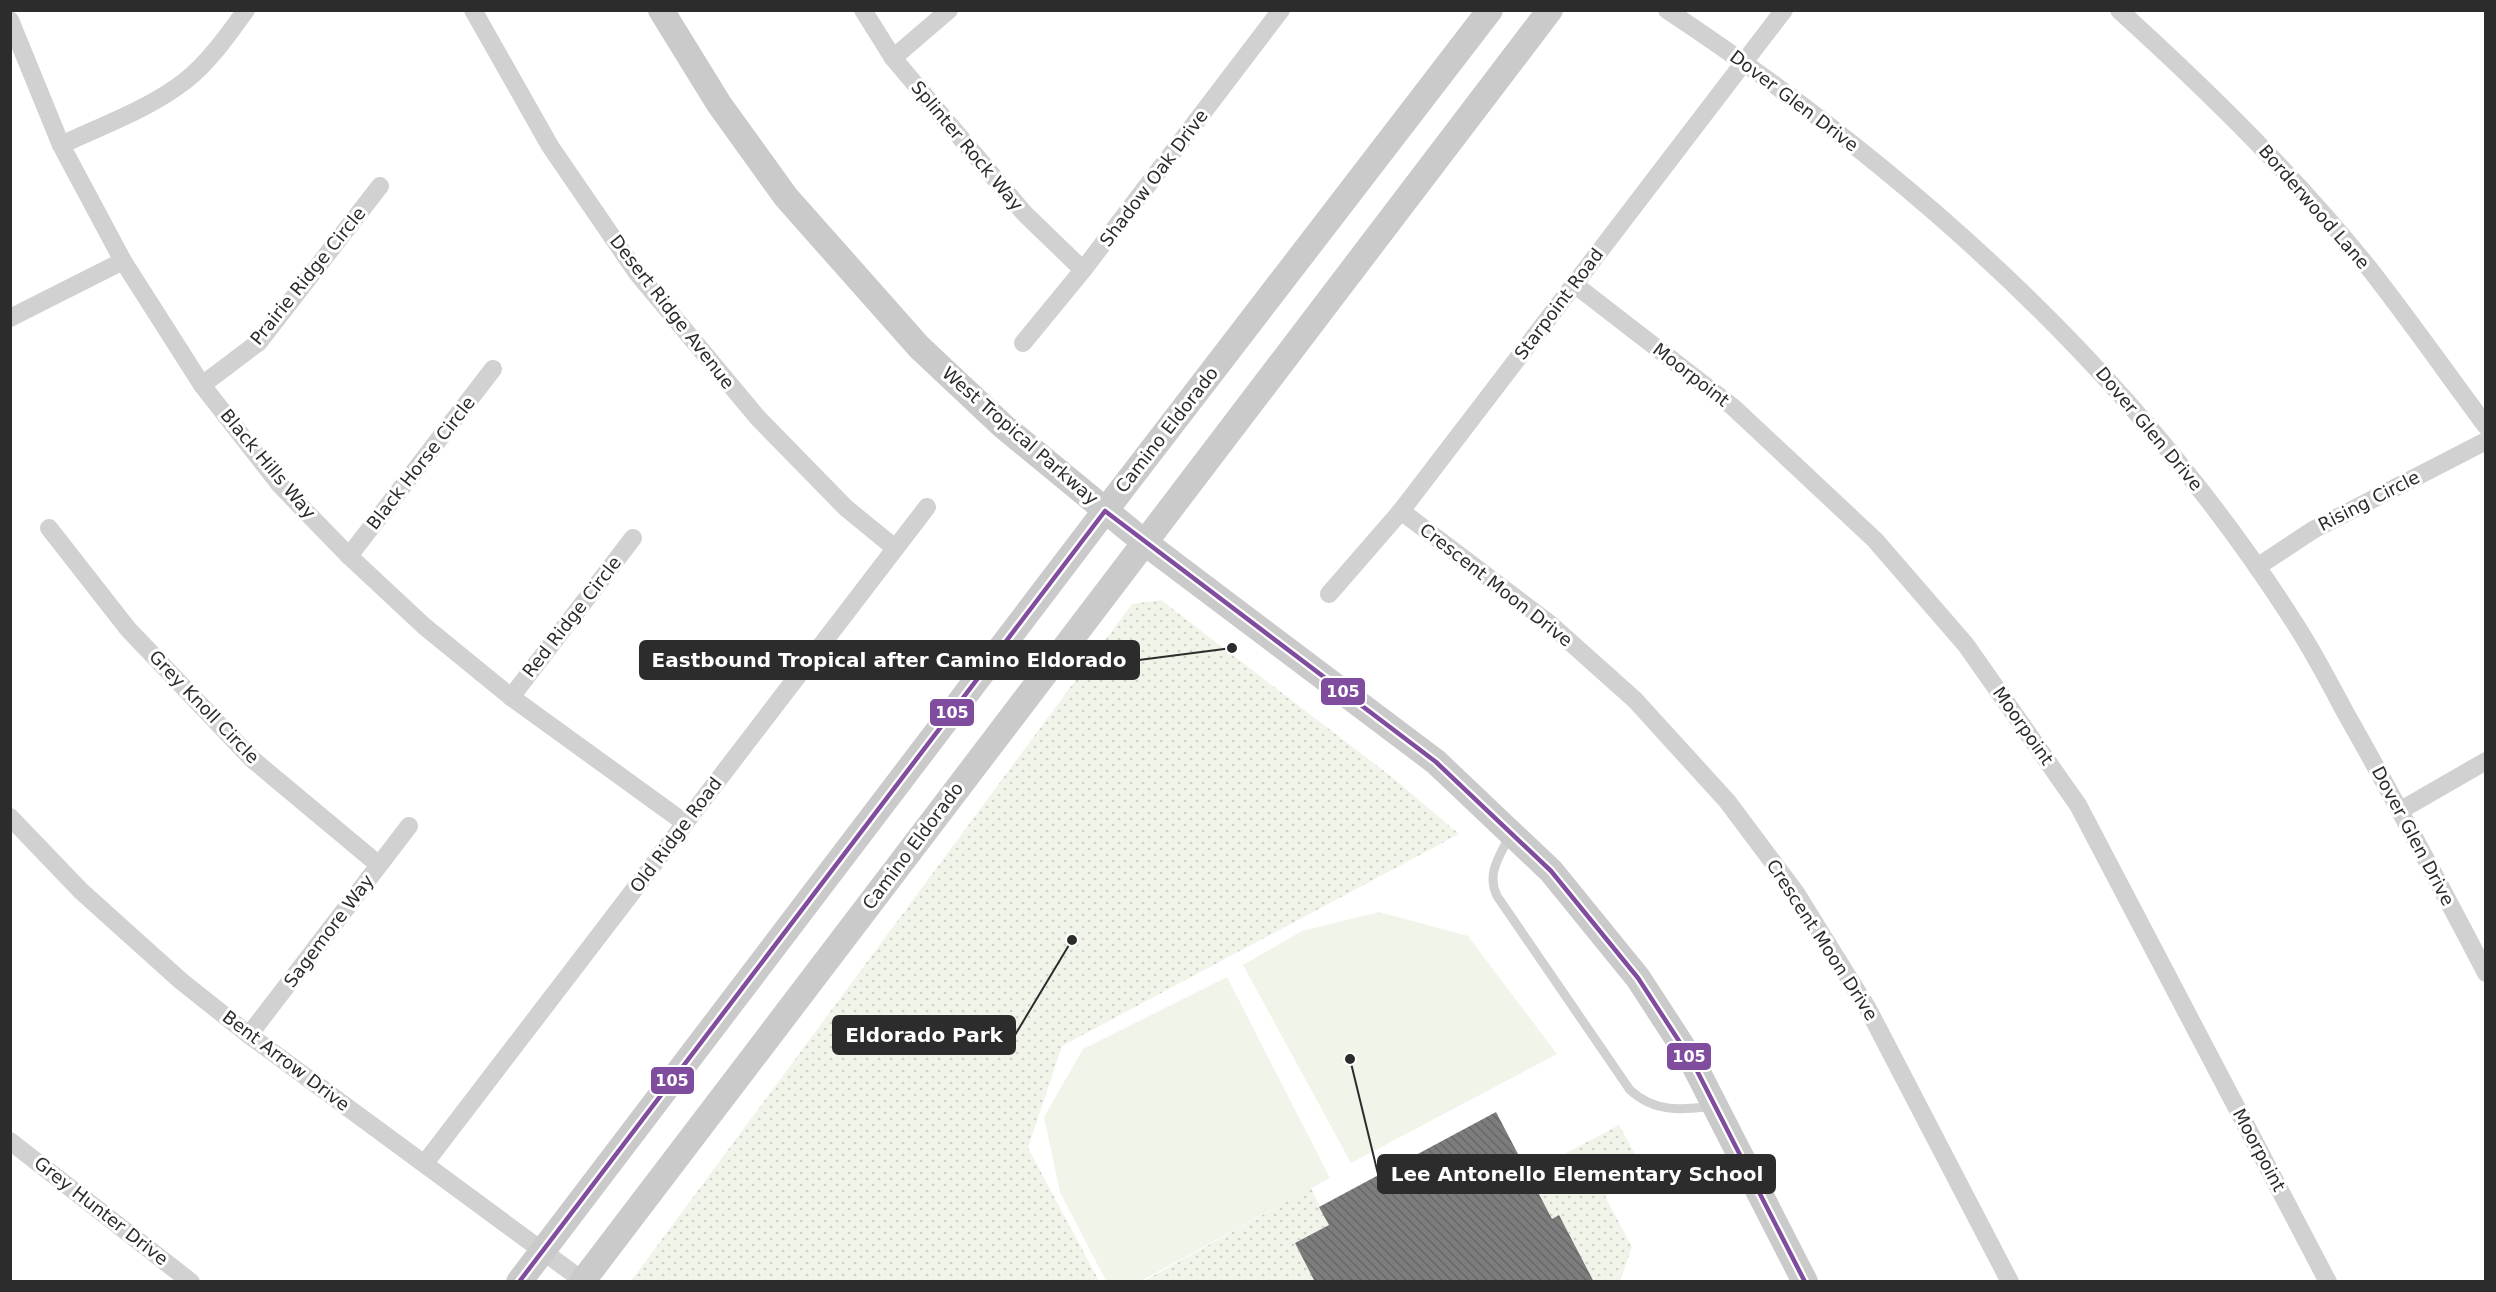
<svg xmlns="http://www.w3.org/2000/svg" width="2496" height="1292" viewBox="0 0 2496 1292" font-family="'DejaVu Sans',sans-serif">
<defs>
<pattern id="park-dots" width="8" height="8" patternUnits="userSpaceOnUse" patternTransform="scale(1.5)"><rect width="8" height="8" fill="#f0f4e9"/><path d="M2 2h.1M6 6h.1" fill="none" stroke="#ced1c8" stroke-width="1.8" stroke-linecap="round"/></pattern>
<pattern id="building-back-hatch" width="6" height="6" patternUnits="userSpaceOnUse" patternTransform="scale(1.5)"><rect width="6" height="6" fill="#7d7d7d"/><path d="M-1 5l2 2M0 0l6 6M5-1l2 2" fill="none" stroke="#676767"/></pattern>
</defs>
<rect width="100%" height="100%" fill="#fff"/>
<!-- grass -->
<g fill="#f0f4e9">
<polygon points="1379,912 1468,936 1557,1054 1351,1163 1243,965 1302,931"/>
<polygon points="1227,977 1330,1178 1141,1281 1106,1281 1060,1192 1044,1117 1083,1049"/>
</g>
<!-- park -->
<g fill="url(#park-dots)">
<polygon points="1161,600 1393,778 1459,834 1062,1046 1028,1148 1099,1281 631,1281 1132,604"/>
<polygon points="1619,1125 1646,1174 1605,1196 1632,1247 1620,1281 1594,1281 1559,1215 1552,1219 1528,1173"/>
<polygon points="1311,1188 1329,1225 1295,1243 1315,1281 1142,1282"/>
</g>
<!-- building -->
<polygon fill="url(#building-back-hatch)" points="1496,1112 1552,1219 1559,1215 1594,1282 1315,1282 1295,1243 1329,1225 1319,1207"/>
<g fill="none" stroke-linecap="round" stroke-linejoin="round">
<!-- service -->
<path stroke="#d1d1d1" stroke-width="9" d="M1510 835C1500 856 1486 873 1497 896L1630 1090C1655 1113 1682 1110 1714 1106"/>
<!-- minor -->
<g stroke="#d1d1d1" stroke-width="18">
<polyline points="473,10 550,146 637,273 758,418 846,508 895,548"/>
<polyline points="863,10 893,58 1025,214 1083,270"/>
<path d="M1667 10C1913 173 2135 373 2294 622 2313 651 2329 682 2345 712 2394 798 2440 885 2486 973"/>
<path d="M2119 10C2209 92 2296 177 2372 272 2411 322 2448 375 2486 426"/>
<polyline points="10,20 61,145 123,261 202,385 280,485 349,556 424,626 511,697 685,823"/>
<polyline points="893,58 949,10"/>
<path d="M61 145C103 125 149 109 185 81 209 62 228 35 246 10"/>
<polyline points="1574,284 1733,407 1875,540 1966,645 2078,805 2328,1282"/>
<polyline points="10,318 123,261"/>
<polyline points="1023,343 1083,270 1281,10"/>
<polyline points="202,385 259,342 380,186"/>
<polyline points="1401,511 1550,624 1635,700 1727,801 1796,893 1868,1009 2010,1282"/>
<polyline points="49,528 128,629 252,759 379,865"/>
<polyline points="349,556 493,369"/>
<polyline points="2257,567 2313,530 2486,441"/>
<polyline points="1329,594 1401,511 1784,10"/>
<polyline points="511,697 633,538"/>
<polyline points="2401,810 2486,761"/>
<polyline points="10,817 81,891 181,981 249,1035 582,1280"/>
<polyline points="249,1035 409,826"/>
<polyline points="10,1141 191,1282"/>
<polyline points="425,1163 927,507"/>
</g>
<!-- secondary -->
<g stroke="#cacaca" stroke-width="26">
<polyline points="661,10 719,104 786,197 919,347 1003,426 1144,542 1436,762 1551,871 1638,978 1692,1061 1805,1282"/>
<polyline points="519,1282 1105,511 1490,10"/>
<polyline points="582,1282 1550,10"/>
</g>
<!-- bus-1 casing -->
<g stroke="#fff" stroke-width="9">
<polyline id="bus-1" points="519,1282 1105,511 1436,762 1551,871 1638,978 1692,1061 1805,1282"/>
</g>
<!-- bus-1 -->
<use href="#bus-1" stroke="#804c9e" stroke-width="4.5"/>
</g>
<g text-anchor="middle" stroke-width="6" stroke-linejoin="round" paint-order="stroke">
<!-- street labels -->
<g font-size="18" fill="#2c2c2c" stroke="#fff">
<text transform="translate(1794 101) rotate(37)" y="6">Dover Glen Drive</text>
<text transform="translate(967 146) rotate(50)" y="6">Splinter Rock Way</text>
<text transform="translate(1154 178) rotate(-53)" y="6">Shadow Oak Drive</text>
<text transform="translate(2314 207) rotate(49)" y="6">Borderwood Lane</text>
<text transform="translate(308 276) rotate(-51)" y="6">Prairie Ridge Circle</text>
<text transform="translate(1559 304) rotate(-53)" y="6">Starpoint Road</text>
<text transform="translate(672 312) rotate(52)" y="6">Desert Ridge Avenue</text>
<text transform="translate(1691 375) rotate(38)" y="6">Moorpoint</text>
<text transform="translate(2149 429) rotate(50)" y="6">Dover Glen Drive</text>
<text transform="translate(1167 430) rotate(-52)" y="6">Camino Eldorado</text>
<text transform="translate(1020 436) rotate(41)" y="6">West Tropical Parkway</text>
<text transform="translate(421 463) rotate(-52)" y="6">Black Horse Circle</text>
<text transform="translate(268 464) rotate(50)" y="6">Black Hills Way</text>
<text transform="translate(2369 501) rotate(-27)" y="6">Rising Circle</text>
<text transform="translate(1496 585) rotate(38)" y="6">Crescent Moon Drive</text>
<text transform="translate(572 617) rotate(-52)" y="6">Red Ridge Circle</text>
<text transform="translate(204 707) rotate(46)" y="6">Grey Knoll Circle</text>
<text transform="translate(2023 726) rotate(55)" y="6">Moorpoint</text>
<text transform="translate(676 835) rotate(-53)" y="6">Old Ridge Road</text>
<text transform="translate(2413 836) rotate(62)" y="6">Dover Glen Drive</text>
<text transform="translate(913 846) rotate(-53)" y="6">Camino Eldorado</text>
<text transform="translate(329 931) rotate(-53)" y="6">Sagemore Way</text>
<text transform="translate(1822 940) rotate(57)" y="6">Crescent Moon Drive</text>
<text transform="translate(286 1061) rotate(37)" y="6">Bent Arrow Drive</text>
<text transform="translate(2259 1150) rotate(62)" y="6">Moorpoint</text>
<text transform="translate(101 1211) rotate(38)" y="6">Grey Hunter Drive</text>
</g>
</g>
<!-- callouts -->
<path fill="none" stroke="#2c2c2c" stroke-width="2" d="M1232 648L1139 660M1072 940L1015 1035M1350 1059L1378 1174"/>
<g fill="#2c2c2c" stroke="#fff" stroke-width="2">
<circle cx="1232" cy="648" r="6"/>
<circle cx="1072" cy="940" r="6"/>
<circle cx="1350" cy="1059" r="6"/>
</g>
<g fill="#2c2c2c" stroke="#2c2c2c" stroke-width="2">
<rect x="640" y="641" width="499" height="38" rx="6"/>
<rect x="833" y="1016" width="182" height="38" rx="6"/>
<rect x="1378" y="1155" width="397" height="38" rx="6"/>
</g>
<g font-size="20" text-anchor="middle" font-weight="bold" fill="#fff">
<text x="889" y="667">Eastbound Tropical after Camino Eldorado</text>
<text x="924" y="1042">Eldorado Park</text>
<text x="1577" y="1181">Lee Antonello Elementary School</text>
</g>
<g stroke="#fff" stroke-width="2">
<rect x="1320" y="677" width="46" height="29" rx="6" fill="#804c9e"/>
<rect x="929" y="698" width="46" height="29" rx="6" fill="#804c9e"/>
<rect x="1666" y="1042" width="46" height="29" rx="6" fill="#804c9e"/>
<rect x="650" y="1066" width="45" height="29" rx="6" fill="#804c9e"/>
</g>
<g font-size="16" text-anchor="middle" font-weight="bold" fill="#fff">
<text x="1343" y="697">105</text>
<text x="952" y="718">105</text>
<text x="1689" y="1062">105</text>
<text x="672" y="1086">105</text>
</g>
<!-- border -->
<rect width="2496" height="1292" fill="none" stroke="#2c2c2c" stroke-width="24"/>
</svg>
